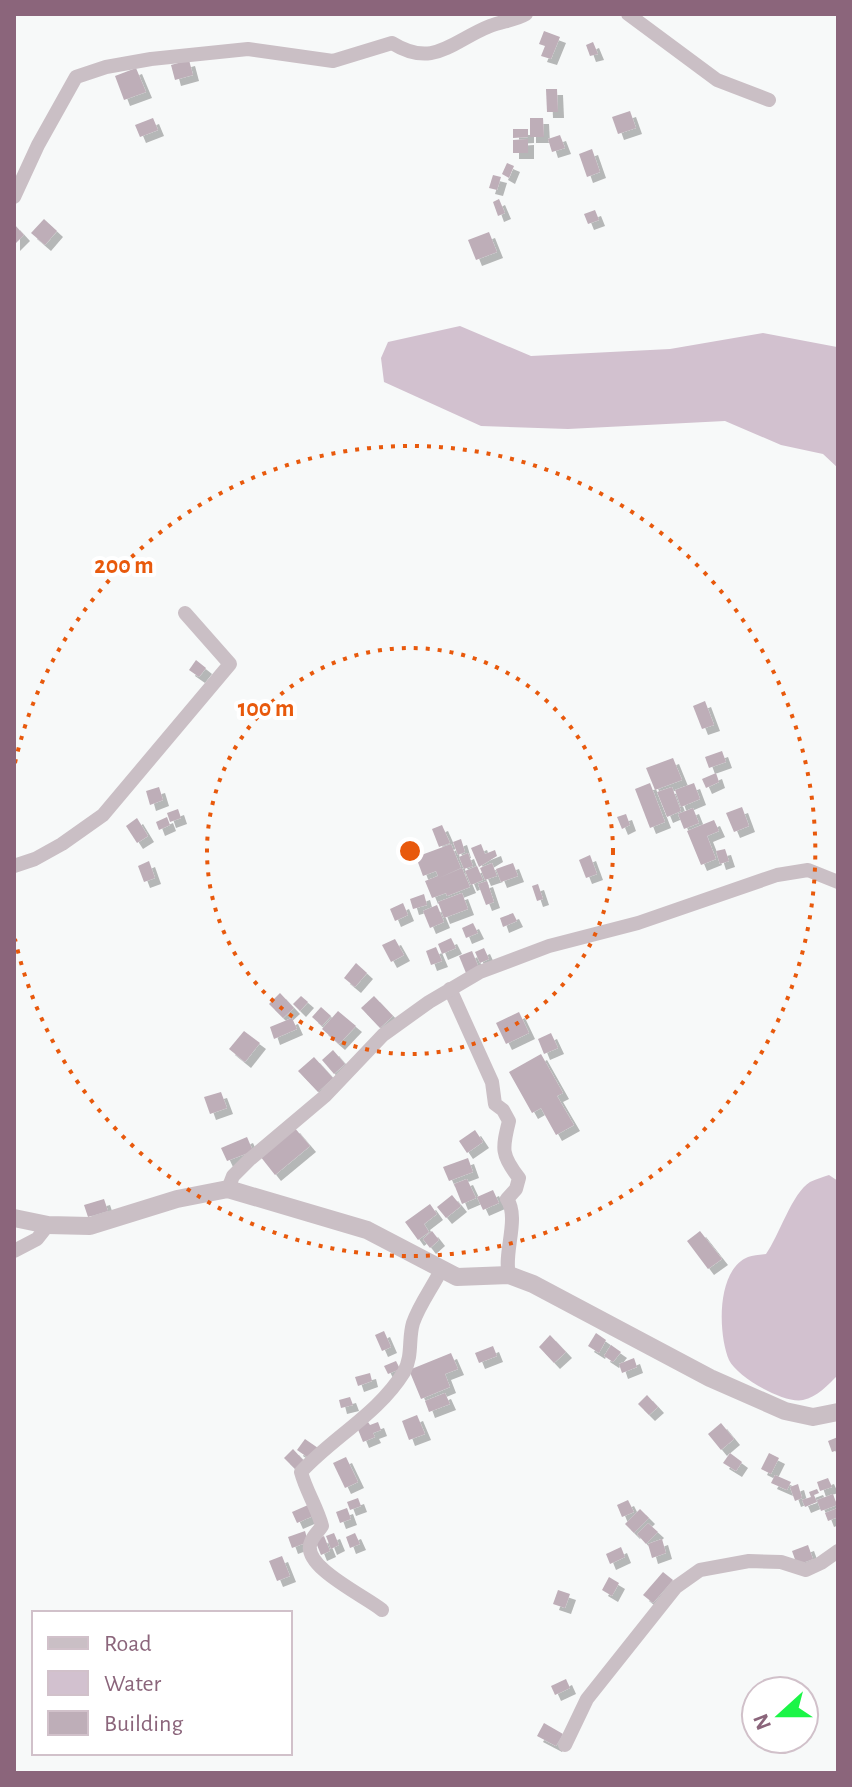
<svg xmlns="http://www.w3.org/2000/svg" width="852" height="1787" viewBox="0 0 852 1787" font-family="'Alegreya Sans',sans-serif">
<defs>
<filter id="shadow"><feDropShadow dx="6" dy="6" stdDeviation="0" flood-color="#0004"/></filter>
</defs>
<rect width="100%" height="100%" fill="#f7f9f9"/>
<!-- water -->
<g fill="#d2c1cf">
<polygon points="460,326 531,356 670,349 763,333 837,347 838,468 823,454 781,445 725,421 568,429 481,426 384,382 381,358 388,342"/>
<path d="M829 1175 838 1181V1375C828 1385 817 1397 803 1400 784 1404 737 1377 729 1360 718 1334 716 1270 748 1257 753 1255 760 1255 766 1254 779 1236 792 1193 810 1182 816 1179 823 1177 829 1175Z"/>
</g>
<!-- building -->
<g fill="#beaeb8" filter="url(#shadow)">
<polygon points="544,31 560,37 551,59 541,56 545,46 539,44"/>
<polygon points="593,42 598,54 590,56 586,45"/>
<polygon points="189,60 193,75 175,80 171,65"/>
<polygon points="136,68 146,92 124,100 115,76"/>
<polygon points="546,89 557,89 558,112 547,112"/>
<polygon points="630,111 636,128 618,134 612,117"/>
<polygon points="153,118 158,130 140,137 135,125"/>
<polygon points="530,118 543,118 544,137 530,137"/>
<polygon points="513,129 528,129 528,137 513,138"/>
<polygon points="560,135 565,148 552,152 548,139"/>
<polygon points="528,139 528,153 513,153 513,140"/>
<polygon points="592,149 600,172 587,177 579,154"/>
<polygon points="507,163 514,166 509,178 502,174"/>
<polygon points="493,175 501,177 497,190 489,188"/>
<polygon points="499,199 505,213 498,216 493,202"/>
<polygon points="595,210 599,220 588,224 584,214"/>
<polygon points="44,219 57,231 45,245 31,233"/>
<polygon points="14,224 24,235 14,245"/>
<polygon points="489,232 497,252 476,260 468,240"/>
<polygon points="196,660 206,668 199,677 189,670"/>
<polygon points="705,701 714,725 702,729 693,706"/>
<polygon points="722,751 726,762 709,768 705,757"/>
<polygon points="673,758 682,780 655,790 646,768"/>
<polygon points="716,773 719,782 706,788 702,779"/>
<polygon points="650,783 665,822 650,828 635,789"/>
<polygon points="694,783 700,799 681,807 675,790"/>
<polygon points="159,787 163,800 150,805 146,791"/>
<polygon points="672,787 681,811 667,817 657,792"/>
<polygon points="742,807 749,826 734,832 726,813"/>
<polygon points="693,808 699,823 684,829 678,814"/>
<polygon points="178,809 181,818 170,822 167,813"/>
<polygon points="626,814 630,825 622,829 617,817"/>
<polygon points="167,817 170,825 159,830 156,822"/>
<polygon points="137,818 148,836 137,843 126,826"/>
<polygon points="714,820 719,831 707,836 716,859 701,865 687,831"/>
<polygon points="442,825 450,843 439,847 432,829"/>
<polygon points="461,839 465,852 458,855 453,842"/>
<polygon points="451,844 461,868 439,878 462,868 470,887 447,896 446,893 432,898 425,881 438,876 436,871 423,876 416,857"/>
<polygon points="481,844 485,854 495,850 497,856 479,867 471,848"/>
<polygon points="725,849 729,861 720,864 716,851"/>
<polygon points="468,853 473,866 464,869 459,857"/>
<polygon points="590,855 597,874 586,878 579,860"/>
<polygon points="149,861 155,878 144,882 138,866"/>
<polygon points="492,863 497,876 485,880 480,868"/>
<polygon points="513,863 518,876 501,882 496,869"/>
<polygon points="477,866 483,880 471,885 465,871"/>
<polygon points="487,881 494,902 486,905 478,884"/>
<polygon points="538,884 543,899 537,901 532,886"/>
<polygon points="462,893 468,909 444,918 438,902"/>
<polygon points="424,894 427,905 413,909 410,899"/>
<polygon points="403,903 408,915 395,921 390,909"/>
<polygon points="437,905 444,922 430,928 423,911"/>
<polygon points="513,913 517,921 503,927 500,918"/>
<polygon points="473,923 478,933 466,938 462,928"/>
<polygon points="451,938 456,948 442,954 438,944"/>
<polygon points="395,939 404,955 391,962 382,945"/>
<polygon points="436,947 442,961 431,965 426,951"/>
<polygon points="484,948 489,959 480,963 475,952"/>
<polygon points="472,951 479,968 466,973 459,956"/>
<polygon points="356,963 367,973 355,987 344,978"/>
<polygon points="280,993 294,1008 283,1018 269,1004"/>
<polygon points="301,996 308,1002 300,1011 293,1004"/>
<polygon points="374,996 393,1016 380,1028 361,1008"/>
<polygon points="321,1007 331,1016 322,1026 312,1017"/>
<polygon points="338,1011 356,1026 339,1044 322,1029"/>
<polygon points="519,1012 529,1033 506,1044 496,1023"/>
<polygon points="292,1018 297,1029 274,1039 270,1027"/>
<polygon points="244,1031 260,1043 245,1062 229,1049"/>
<polygon points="551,1033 558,1048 544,1054 538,1039"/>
<polygon points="333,1050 345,1064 334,1074 322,1060"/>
<polygon points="541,1054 563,1093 557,1096 574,1125 556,1135 541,1108 532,1113 509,1072"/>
<polygon points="314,1057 333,1078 318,1092 298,1071"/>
<polygon points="221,1092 227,1108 210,1114 204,1097"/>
<polygon points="294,1127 310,1146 275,1175 260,1156"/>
<polygon points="475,1130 483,1142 467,1153 459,1141"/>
<polygon points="247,1137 253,1151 227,1161 221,1148"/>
<polygon points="468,1158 473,1172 449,1181 443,1167"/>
<polygon points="467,1179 476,1198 462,1204 454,1184"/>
<polygon points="493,1190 499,1203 483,1210 477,1197"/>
<polygon points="452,1195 461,1206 446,1218 437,1207"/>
<polygon points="104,1199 108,1211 88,1217 84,1205"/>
<polygon points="430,1204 437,1214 424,1224 429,1232 418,1240 405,1222"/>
<polygon points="432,1231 439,1240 430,1248 423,1239"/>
<polygon points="700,1231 722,1259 708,1269 687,1241"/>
<polygon points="384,1331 391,1347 382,1351 375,1335"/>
<polygon points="596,1333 606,1340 599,1353 588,1346"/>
<polygon points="550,1335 566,1352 554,1363 539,1347"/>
<polygon points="611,1345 621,1352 613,1362 604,1356"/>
<polygon points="493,1346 497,1356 479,1363 475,1353"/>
<polygon points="451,1353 458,1369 445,1374 450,1387 421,1399 409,1370"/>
<polygon points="634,1358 637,1367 622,1373 619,1364"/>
<polygon points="396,1361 400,1369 388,1374 384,1366"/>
<polygon points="370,1373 372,1381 358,1386 355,1377"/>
<polygon points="445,1393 450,1404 429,1412 425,1401"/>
<polygon points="647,1395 658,1407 649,1415 638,1404"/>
<polygon points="350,1397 353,1405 341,1408 339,1400"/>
<polygon points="417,1415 425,1434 409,1440 402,1421"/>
<polygon points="368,1422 370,1425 378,1422 381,1430 373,1433 375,1437 363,1442 357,1427"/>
<polygon points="721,1423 734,1439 721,1450 708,1434"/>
<polygon points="838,1437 838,1450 832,1452 828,1441"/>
<polygon points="305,1439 318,1448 310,1459 297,1450"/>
<polygon points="293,1449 304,1461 295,1469 284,1458"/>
<polygon points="730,1453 742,1462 736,1471 723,1463"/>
<polygon points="769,1453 779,1458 771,1474 761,1469"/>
<polygon points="346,1457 358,1482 345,1488 333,1463"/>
<polygon points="775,1475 791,1482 787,1490 771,1483"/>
<polygon points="828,1478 832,1487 820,1491 817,1482"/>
<polygon points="798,1484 802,1498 795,1501 790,1487"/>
<polygon points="817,1489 819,1493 814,1495 817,1502 805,1507 802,1500 811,1497 809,1492"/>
<polygon points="833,1494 837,1505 821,1511 817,1500"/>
<polygon points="358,1498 361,1506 350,1510 347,1502"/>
<polygon points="628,1500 634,1512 622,1517 617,1505"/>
<polygon points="308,1505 313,1516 297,1523 292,1512"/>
<polygon points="347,1508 351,1519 340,1523 336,1512"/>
<polygon points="838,1508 838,1517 828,1521 825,1513"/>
<polygon points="640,1509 649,1518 634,1533 625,1524"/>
<polygon points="648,1523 658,1532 646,1544 637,1534"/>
<polygon points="305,1531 308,1542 292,1548 288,1537"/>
<polygon points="334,1533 339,1545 331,1549 326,1536"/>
<polygon points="355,1533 360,1544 350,1548 346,1537"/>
<polygon points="324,1536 330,1551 321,1555 315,1540"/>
<polygon points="662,1539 666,1553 652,1558 648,1544"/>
<polygon points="808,1545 813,1559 797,1565 792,1551"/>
<polygon points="621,1547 625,1557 610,1564 606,1554"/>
<polygon points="282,1556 290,1576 277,1581 269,1561"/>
<polygon points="663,1572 673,1580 653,1603 643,1595"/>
<polygon points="609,1577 619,1583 612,1596 602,1590"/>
<polygon points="558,1590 570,1594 565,1608 553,1604"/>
<polygon points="566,1679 570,1688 555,1695 551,1686"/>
<polygon points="544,1723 563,1734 556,1746 537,1736"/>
</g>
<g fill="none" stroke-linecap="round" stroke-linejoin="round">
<!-- minor -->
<g stroke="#cabfc5" stroke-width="14">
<polyline points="628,14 717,80 769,100"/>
<path d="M14 197 38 145 76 77 106 67 151 59 248 49 333 61 392 43C434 69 452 41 490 26 502 21 514 21 526 14"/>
<polyline points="14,866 35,859 62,844 103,815 230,664 185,613"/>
<path d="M450 989 492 1082 495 1104 503 1110 509 1121C502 1149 501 1155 519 1178L516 1189 507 1199C520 1218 503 1253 509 1275"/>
<polyline points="228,1189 233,1176 249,1160 325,1096 383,1035 429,1002 480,972 549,946 638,923 777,875 808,870 838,882"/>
<polyline points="14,1251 37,1239 48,1225"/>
<path d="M382 1610C365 1596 300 1566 311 1542 313 1536 319 1531 322 1526 317 1507 306 1491 301 1472 333 1437 378 1414 404 1372 413 1355 408 1340 413 1323 420 1303 433 1287 442 1268"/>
<polyline points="565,1745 587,1699 676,1587 700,1570 749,1561 781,1562 806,1570 821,1563 838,1551"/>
</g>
<!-- tertiary -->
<polyline stroke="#cabfc5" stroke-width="18" points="14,1218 48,1225 90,1226 177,1199 228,1189 367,1230 457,1277 509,1275 533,1284 710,1378 785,1411 813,1417 838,1412"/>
</g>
<!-- distance rings -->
<g fill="none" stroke="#e8590c" stroke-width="4" stroke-dasharray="4 8">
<circle cx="410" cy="851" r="203"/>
<path d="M15 763A405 405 0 1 1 15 939"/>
</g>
<circle cx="410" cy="851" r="12" fill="#e8590c" stroke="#fff" stroke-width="4"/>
<g font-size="24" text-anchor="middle" font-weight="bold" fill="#e8590c" stroke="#fff" stroke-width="8" stroke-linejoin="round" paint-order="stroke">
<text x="124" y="573">200 m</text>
<text x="266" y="716">100 m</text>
</g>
<!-- border -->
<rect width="852" height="1787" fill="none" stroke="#8b657b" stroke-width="32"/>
<!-- legend -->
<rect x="32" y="1611" width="260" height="144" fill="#ffffff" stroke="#d1c1ca" stroke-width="2"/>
<rect x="48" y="1637" width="40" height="12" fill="#cabfc5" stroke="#d1c1ca" stroke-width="2"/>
<text x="104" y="1651" font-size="24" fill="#8b657b">Road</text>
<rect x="48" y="1671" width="40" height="24" fill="#d2c1cf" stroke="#d1c1ca" stroke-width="2"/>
<text x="104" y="1691" font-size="24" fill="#8b657b">Water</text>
<rect x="48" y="1711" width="40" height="24" fill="#beaeb8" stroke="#d1c1ca" stroke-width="2"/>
<text x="104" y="1731" font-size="24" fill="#8b657b">Building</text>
<!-- north arrow -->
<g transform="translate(780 1715) rotate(249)"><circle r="38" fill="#ffffff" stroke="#d1c1ca" stroke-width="2"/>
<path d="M0-6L14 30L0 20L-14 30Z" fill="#1bf547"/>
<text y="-12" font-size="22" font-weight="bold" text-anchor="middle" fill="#8b657b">N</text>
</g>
</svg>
